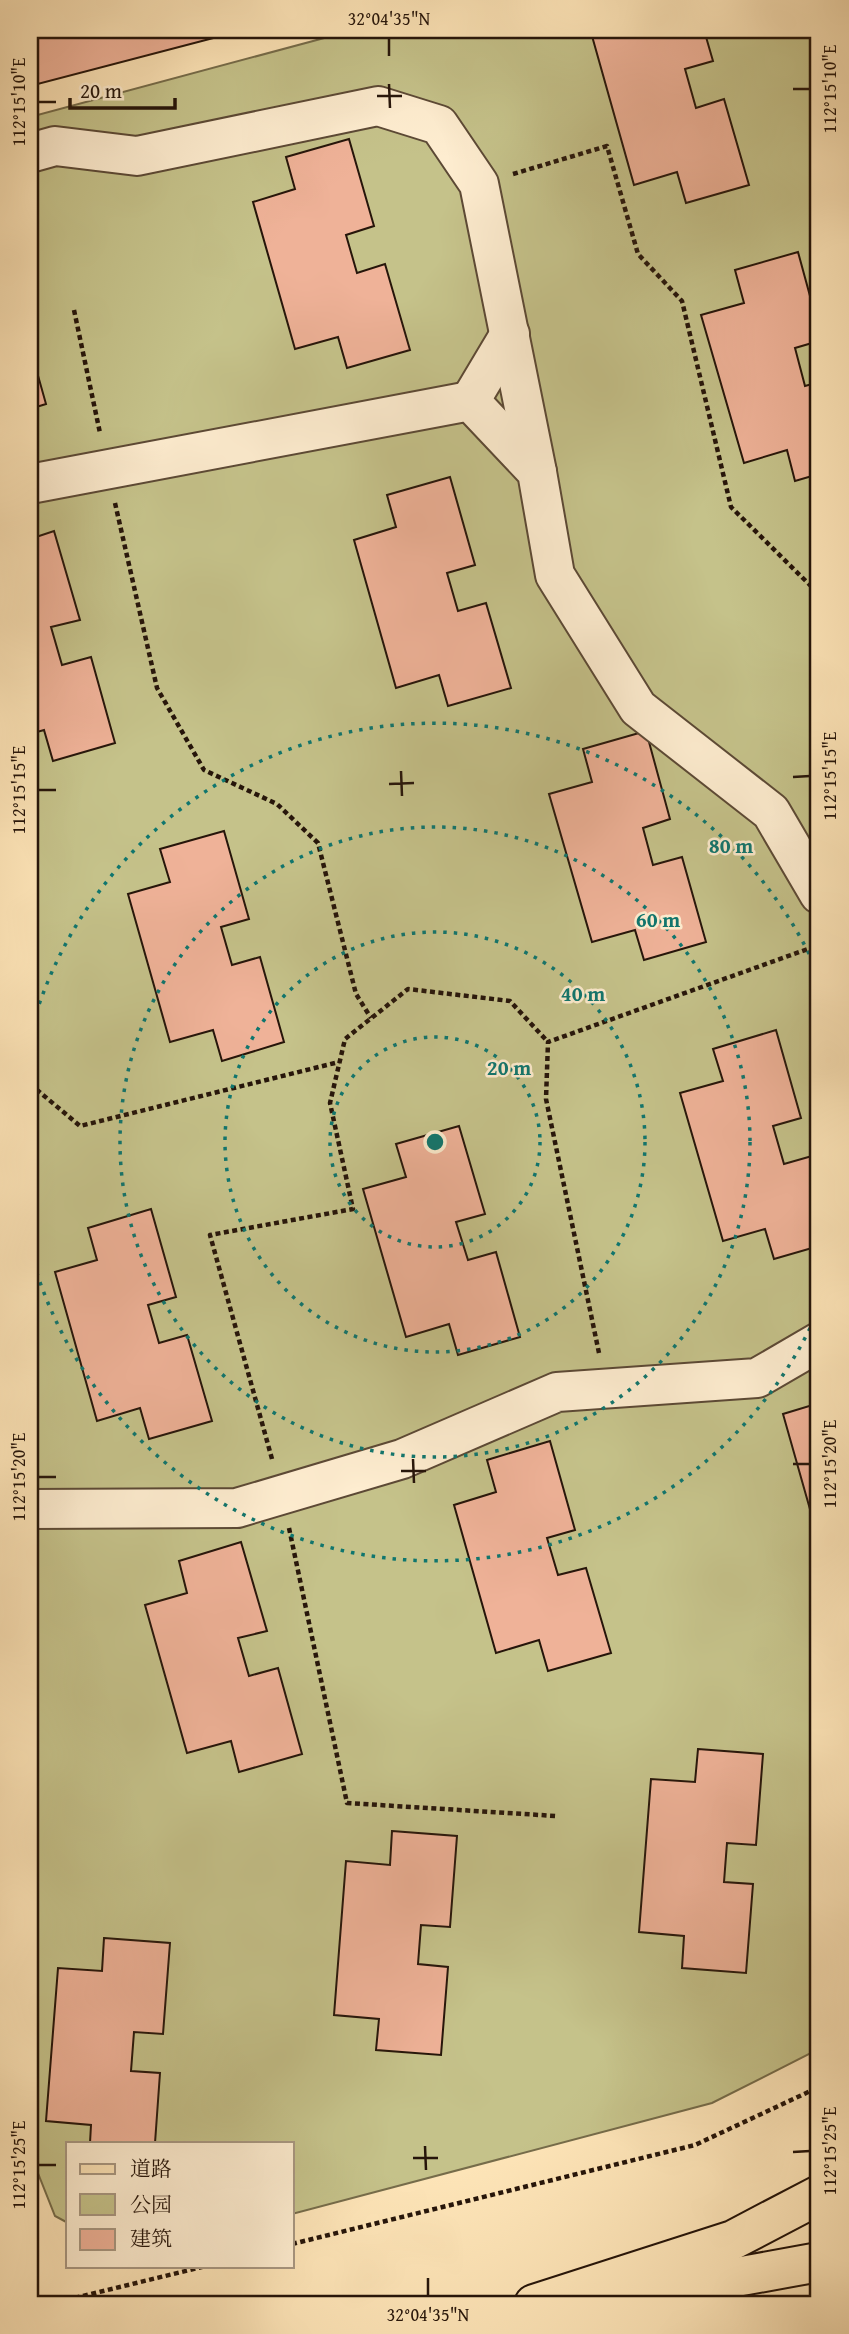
<svg xmlns="http://www.w3.org/2000/svg" width="849" height="2334" viewBox="0 0 849 2334" font-family="'Gentium Book Plus','Noto Serif SC',serif">
<rect width="100%" height="100%" fill="#fde4b7"/>
<filter id="stains"><feTurbulence type="fractalNoise" baseFrequency=".00286" numOctaves="4"/><feColorMatrix values="0 0 0 0 .2 0 0 0 0 .09 0 0 0 0 .02 0 0 0 .5 -.17"/></filter>
<radialGradient id="worn" r=".72"><stop offset=".6" stop-color="#630" stop-opacity="0"/><stop offset="1" stop-color="#630" stop-opacity=".3"/></radialGradient>
<!-- green -->
<polygon fill="#c5c28a" stroke="#766c4a" stroke-width="2" points="354,30 816,30 819,37 819,2049 712,2103 292,2214 292,2143 68,2143 68,2223 55,2216 30,2153 30,117"/>
<!-- building -->
<g fill="#efb298" stroke="#26150a" stroke-width="2">
<polygon points="30,30 244,30 30,86"/>
<polygon points="615,30 704,30 713,61 685,69 696,108 724,99 749,185 686,203 677,172 634,185 592,36"/>
<polygon points="349,139 374,226 346,235 357,273 385,264 410,350 347,368 338,337 295,349 253,202 295,189 286,157"/>
<polygon points="798,252 819,329 819,341 795,348 805,386 819,382 819,474 795,481 787,450 744,463 701,315 744,303 735,270"/>
<polygon points="30,347 46,404 30,409"/>
<polygon points="450,477 475,565 447,573 458,611 486,603 511,688 448,706 439,675 396,688 354,540 396,527 387,495"/>
<polygon points="54,531 80,620 51,627 62,665 91,657 115,743 53,761 44,730 30,734 30,539"/>
<polygon points="646,731 670,819 643,828 653,865 682,857 706,942 644,960 635,930 592,942 549,794 592,782 583,749"/>
<polygon points="224,831 249,919 221,927 232,965 260,957 284,1042 222,1061 213,1030 170,1042 128,894 170,882 160,849"/>
<polygon points="776,1030 801,1118 773,1126 784,1164 812,1156 819,1180 819,1246 774,1259 765,1229 723,1241 680,1093 723,1081 713,1049"/>
<polygon points="459,1126 485,1214 456,1222 468,1260 496,1252 520,1337 458,1355 449,1324 406,1337 363,1189 406,1177 396,1144"/>
<polygon points="151,1209 176,1297 148,1305 159,1343 187,1335 212,1421 149,1439 140,1408 97,1421 55,1272 97,1260 88,1228"/>
<polygon points="819,1403 819,1541 783,1414"/>
<polygon points="550,1441 575,1530 547,1538 558,1575 586,1568 611,1653 548,1671 539,1640 496,1653 454,1505 496,1492 487,1460"/>
<polygon points="241,1542 267,1631 238,1638 249,1676 278,1668 302,1754 239,1772 231,1741 187,1753 145,1605 187,1593 179,1561"/>
<polygon points="698,1749 763,1754 756,1845 727,1843 724,1882 753,1884 746,1973 682,1968 684,1936 639,1932 651,1779 695,1782"/>
<polygon points="392,1831 457,1836 450,1927 421,1925 418,1964 448,1967 441,2055 376,2050 379,2019 334,2015 346,1861 390,1865"/>
<polygon points="104,1938 170,1943 163,2034 134,2032 131,2071 160,2073 155,2143 90,2143 91,2125 46,2121 58,1968 102,1971"/>
</g>
<g fill="none" stroke-linecap="round" stroke-linejoin="round">
<!-- minor casing -->
<g stroke="#5c4935" stroke-width="42">
<g id="minor">
<polyline points="30,153 55,146 137,156 378,106 439,125 479,184 537,472"/>
<polyline points="470,401 510,334"/>
<polyline points="30,484 470,401 537,472 555,575 638,708 771,812 819,894"/>
<polyline points="30,1509 237,1508 402,1459 557,1392 757,1378 819,1342"/>
</g>
</g>
<!-- major casing -->
<g stroke="#26150a" stroke-width="42">
<polyline id="major" points="534,2304 733,2240 819,2195"/>
</g>
<!-- highway casing -->
<g stroke="#26150a" stroke-width="42">
<polyline id="highway" points="587,2304 819,2262"/>
</g>
<!-- path -->
<g stroke="#26150a" stroke-width="4.5" stroke-dasharray="5 3.5" stroke-linecap="butt">
<polyline points="513,174 607,146 638,254 682,301 731,507 819,594"/>
<polyline points="74,310 100,433"/>
<polyline points="115,503 157,688 204,770 277,804 318,843 356,994 371,1018"/>
<polyline points="30,1084 80,1126 339,1062"/>
<polyline points="599,1353 546,1099 548,1042 819,945"/>
<polyline points="272,1459 210,1235 353,1209 330,1103 345,1039 408,989 510,1001 548,1042"/>
<polyline points="289,1528 347,1803 556,1816"/>
<polyline points="292,2244 695,2145 819,2087"/>
<polyline points="50,2304 206,2266"/>
</g>
<!-- minor -->
<use href="#minor" stroke="#feedd0" stroke-width="38"/>
<!-- major -->
<use href="#major" stroke="#fde4b7" stroke-width="38"/>
<!-- highway -->
<use href="#highway" stroke="#fde4b7" stroke-width="38"/>
</g>
<!-- ticks -->
<path fill="none" stroke="#26150a" stroke-width="2.5" d="M389 38V56M389 84 390 108M793 89H810M377 96H402M38 102H56M401 771 402 796M793 777 810 776M389 784 414 783M38 790H56M413 1459 414 1483M793 1464H810M401 1471H426M38 1477H56M425 2146 426 2170M793 2152 810 2151M413 2158H438M38 2165H56M428 2278V2296"/>
<!-- distance rings -->
<g fill="none" stroke="#0f766e" stroke-width="3.5" stroke-dasharray="3.5 7">
<circle cx="435" cy="1142" r="105"/>
<circle cx="435" cy="1142" r="210"/>
<circle cx="435" cy="1142" r="315"/>
<path d="M819 1309A419 419 0 0 1 30 1250M30 1034A419 419 0 0 1 819 975"/>
</g>
<circle cx="435" cy="1142" r="10" fill="#0f766e" stroke="#feedd0" stroke-width="3.5"/>
<g font-size="21" text-anchor="middle" font-weight="bold" fill="#0f766e" stroke="#feedd0" stroke-width="5" stroke-linejoin="round" paint-order="stroke">
<text x="731" y="853">80 m</text>
<text x="658" y="927">60 m</text>
<text x="583" y="1001">40 m</text>
<text x="509" y="1075">20 m</text>
</g>
<!-- margin -->
<rect width="849" height="2334" fill="none" stroke="#fde4b7" stroke-width="77"/>
<!-- legend -->
<rect x="66" y="2142" width="228" height="126" fill="#feedd0" stroke="#a89781" stroke-width="2"/>
<rect x="80" y="2164" width="35" height="10" fill="#fde4b7" stroke="#a89781" stroke-width="2"/>
<text x="130" y="2176" font-size="21" fill="#26150a">道路</text>
<rect x="80" y="2194" width="35" height="21" fill="#c5c28a" stroke="#a89781" stroke-width="2"/>
<text x="130" y="2212" font-size="21" fill="#26150a">公园</text>
<rect x="80" y="2229" width="35" height="21" fill="#efb298" stroke="#a89781" stroke-width="2"/>
<text x="130" y="2246" font-size="21" fill="#26150a">建筑</text>
<!-- scale -->
<path d="M70 98v10h105v-10" fill="none" stroke="#26150a" stroke-width="3.5"/>
<text x="80" y="98" font-size="21" fill="#26150a" stroke="#feedd0" stroke-width="5" paint-order="stroke">20 m</text>
<rect x="38" y="38" width="772" height="2258" fill="none" stroke="#26150a" stroke-width="2.5"/>
<g font-size="18" text-anchor="middle" fill="#26150a">
<text x="389" y="25">32°04'35"N</text>
<text transform="translate(830 89) rotate(-90)" y="6">112°15'10"E</text>
<text transform="translate(19 102) rotate(-90)" y="6">112°15'10"E</text>
<text transform="translate(830 776) rotate(-90)" y="6">112°15'15"E</text>
<text transform="translate(19 790) rotate(-90)" y="6">112°15'15"E</text>
<text transform="translate(830 1464) rotate(-90)" y="6">112°15'20"E</text>
<text transform="translate(19 1477) rotate(-90)" y="6">112°15'20"E</text>
<text transform="translate(830 2151) rotate(-90)" y="6">112°15'25"E</text>
<text transform="translate(19 2165) rotate(-90)" y="6">112°15'25"E</text>
<text x="428" y="2321">32°04'35"N</text>
</g>
<rect width="100%" height="100%" filter="url(#stains)"/>
<rect width="100%" height="100%" fill="url(#worn)"/>
</svg>
